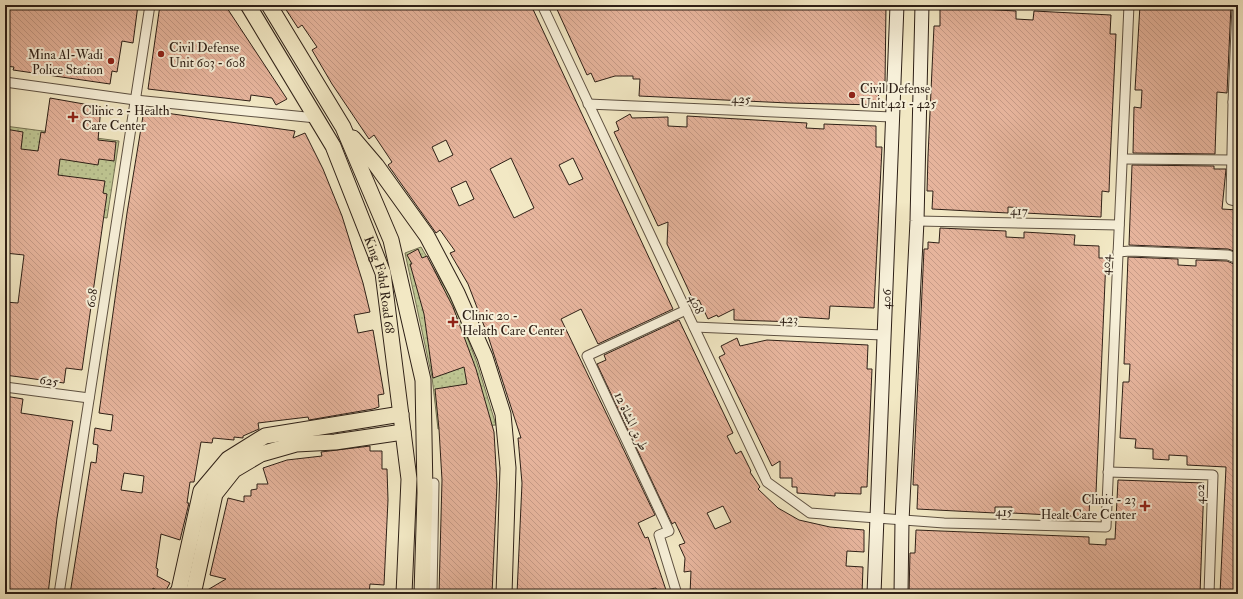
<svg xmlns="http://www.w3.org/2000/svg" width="1243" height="599" viewBox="0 0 1243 599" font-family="'IM FELL Double Pica',Amiri,serif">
<defs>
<pattern id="park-dots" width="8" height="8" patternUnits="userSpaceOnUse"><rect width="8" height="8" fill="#bec592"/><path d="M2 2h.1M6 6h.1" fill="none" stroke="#a4a97d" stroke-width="1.8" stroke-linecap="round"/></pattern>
<pattern id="building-back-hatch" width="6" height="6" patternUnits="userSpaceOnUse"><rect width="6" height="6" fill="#e6b49c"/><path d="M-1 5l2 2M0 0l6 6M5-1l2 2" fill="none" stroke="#c69a86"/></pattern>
</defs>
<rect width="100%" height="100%" fill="#f2e8c4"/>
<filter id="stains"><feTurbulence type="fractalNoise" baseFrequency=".005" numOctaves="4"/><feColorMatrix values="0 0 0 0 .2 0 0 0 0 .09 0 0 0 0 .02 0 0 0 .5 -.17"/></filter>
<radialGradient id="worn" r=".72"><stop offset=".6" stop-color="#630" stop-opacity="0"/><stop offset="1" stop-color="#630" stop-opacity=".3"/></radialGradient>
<!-- park -->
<g fill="url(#park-dots)" stroke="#767254">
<polygon points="1238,108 1238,194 1232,192 1235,182"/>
<polygon points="5,126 119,141 107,218 5,205"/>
<polygon points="421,247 454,303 477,363 496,425 438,429 432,377 405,253"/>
</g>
<!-- building -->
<g fill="url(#building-back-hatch)" stroke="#2d1f16" fill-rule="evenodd">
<polygon points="5,5 138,5 133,43 122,41 117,72 112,71 110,84 13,70 14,67 5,66"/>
<polygon points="160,5 225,5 287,99 276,105 272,98 251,95 250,101 148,89"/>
<path d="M283 5H327L329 9 340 5H454L459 7 463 5H531L673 309 598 344 581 309 561 319 655 515 638 523 645 538 648 537 666 590 658 593 656 588 634 592 624 591V594H517L522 483 518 438H521L488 336 468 284 450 253 455 251 440 230 436 233 388 165 392 162 374 135 369 139 332 84 312 50 317 47 302 25 298 28ZM446 140 453 155 439 162 432 147ZM511 158 534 208 514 218 490 169ZM573 158 583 179 569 185 559 165ZM466 181 474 199 459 206 451 188Z"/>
<polygon points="555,5 811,5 811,7 829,8 830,5 886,5 885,84 879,83 878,105 788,103 639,96 640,79 633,79 633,76 615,76 595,82 591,73 587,75"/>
<polygon points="1140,5 1231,5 1227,93 1217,92 1215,154 1133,153 1134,107 1141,108 1142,90 1135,90"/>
<polygon points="940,7 1016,11 1016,19 1033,20 1034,11 1111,15 1110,34 1116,34 1110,164 1109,192 1102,191 1101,217 1025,213 1025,208 1008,207 1008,213 932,209 933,191 927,191 928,156 934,26 940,26"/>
<polygon points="50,98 101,107 98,140 116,142 114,161 99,159 98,165 60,159 58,175 105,181 103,193 107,194 82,370 66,368 64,383 5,375 5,302 18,303 24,255 5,253 5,214 8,198 5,198 5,129 23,132 21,149 38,151 41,132 45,133"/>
<path d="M144 110 295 131 293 138 305 133 323 169 342 216 363 283 370 312 354 315 358 333 373 330 384 394 378 395 379 407 373 409 309 420 308 417 258 423 259 429 243 436V438L234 437V440L213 438 212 443 201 442 194 482H190L187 503H189L180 540 161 534 156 568 158 569 157 576 170 583 164 594 153 588 152 594H70L91 462 96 463 98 445 93 444 95 428 111 431 113 415 99 413 127 213ZM124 473 144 476 142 493 121 490Z"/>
<polygon points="630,114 632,118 668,117 668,126 687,127 687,116 807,123 806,128 824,129 824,124 876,126 876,147 882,147 874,308 830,306 829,319 798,317 798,322 734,320 734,309 718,317 717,315 708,319 699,300 694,302 667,244 668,222 658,226 614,132 619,130 616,122"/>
<polygon points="1132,165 1214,166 1214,169 1226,169 1222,209 1238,210 1237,252 1228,249 1129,245"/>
<polygon points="940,228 1006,231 1006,237 1024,238 1024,232 1075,235 1074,245 1099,246 1099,258 1106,258 1096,493 1090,493 1089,517 1012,513 1012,507 995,507 995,513 917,509 918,485 913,485 924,249 928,249 928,242 939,243"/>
<polygon points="418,249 422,258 427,256 453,307 476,369 494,432 497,484 492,594 439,594 442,480 439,429 435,389 467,384 464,367 433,378 424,314 410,264 412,264 407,255"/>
<polygon points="1128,257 1178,259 1178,265 1196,266 1196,260 1227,261 1236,265 1236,269 1238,269 1238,594 1220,594 1226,467 1187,465 1187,456 1169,455 1169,460 1153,459 1153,449 1135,448 1136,439 1120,438 1123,382 1129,382 1130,364 1124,364"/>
<path d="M679 320 733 433 727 436 736 454 741 451 751 471 750 472 760 487 758 489 778 508 799 520 830 527 864 530V552L847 551 846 566 863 567 862 594H690L691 571 684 572 685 558 679 545 685 543 675 522 672 524 597 364 606 360 604 355ZM723 506 731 522 715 529 707 513Z"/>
<polygon points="737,338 740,346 767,340 868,345 867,369 872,369 867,487 861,487 861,494 835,493 835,496 797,493 797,487 792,487 792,478 780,478 780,461 772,466 719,357 725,354 721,346"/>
<polygon points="5,396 23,399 21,413 73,421 57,518 48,594 31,591 31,594 5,594"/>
<polygon points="370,446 370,451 382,451 382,469 387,469 388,500 384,585 370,584 369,594 205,594 204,592 226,579 210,575 228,498 244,502 244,496 251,496 251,490 257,489 257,484 268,484 263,468 287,460 322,456 321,452"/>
<polygon points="1118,480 1204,483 1200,594 909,594 910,553 915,553 916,530 1089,537 1089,544 1106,545 1106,539 1115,539"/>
</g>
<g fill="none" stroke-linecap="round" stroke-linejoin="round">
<!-- street casing -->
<g stroke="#5e5142" stroke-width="11">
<g id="street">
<polyline points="542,5 767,482 810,513 944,523 1106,527 1129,5"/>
<polyline points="1237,5 1233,102 1238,102"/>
<polyline points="5,82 135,100 316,118"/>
<polyline points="1233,102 1231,200 1238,202"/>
<polyline points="588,104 892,117"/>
<polyline points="1123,159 1231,160"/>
<polyline points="917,221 1119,225"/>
<polyline points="1118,252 1130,251 1228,255 1238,259"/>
<polyline points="694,327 883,335"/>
<polyline points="5,387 89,398"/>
<polyline points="1108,472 1213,475 1209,594"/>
<polyline points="59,594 150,5"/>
<polyline points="432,594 434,483"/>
<polyline points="677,594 659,535 669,531 587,356 686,310"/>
</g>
</g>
<!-- secondary casing -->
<g stroke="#2d1f16" stroke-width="15">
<g id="secondary">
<path id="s1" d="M874 594 897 5"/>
<polyline points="901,594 902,521 917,221 922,5"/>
</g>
</g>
<!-- primary casing -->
<g stroke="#2d1f16" stroke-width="17">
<g id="primary">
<path id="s2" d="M248 5 333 146 383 273 409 479 404 594"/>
<polyline points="269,5 343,127 391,240 423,380 425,493 422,594"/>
<polyline points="353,138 376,165 427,236 457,293 485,357 503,414 508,468 504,594"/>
<polyline points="176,594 179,590 201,491 228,459 265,436 401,414"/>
<polyline points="196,594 194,590 215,494 234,470 261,454 296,444 335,442 403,432"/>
</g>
</g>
<!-- street -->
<use href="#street" stroke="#f7f0d9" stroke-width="9"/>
<!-- secondary -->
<use href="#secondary" stroke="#f7f0d9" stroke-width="13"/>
<!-- primary -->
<use href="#primary" stroke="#f2e8c4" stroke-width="15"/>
</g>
<!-- markers -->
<g fill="#8f2418" stroke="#f7f0d9" stroke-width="1.5">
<circle cx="161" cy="54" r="4"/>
<circle cx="111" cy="61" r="4"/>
<circle cx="852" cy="95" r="4"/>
<path d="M71 111h4v4h4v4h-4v4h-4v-4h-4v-4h4z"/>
<path d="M451 316h4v4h4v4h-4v4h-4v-4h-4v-4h4z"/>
<path d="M1143 500h4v4h4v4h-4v4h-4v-4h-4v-4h4z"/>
</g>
<g text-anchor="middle" stroke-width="4" stroke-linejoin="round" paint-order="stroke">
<!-- poi labels -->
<g font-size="13" fill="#2d1f16" stroke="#f7f0d9" text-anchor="start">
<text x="169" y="52">Civil Defense<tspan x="169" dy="15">Unit 603 - 608</tspan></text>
<text x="103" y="59" text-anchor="end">Mina Al-Wadi<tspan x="103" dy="15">Police Station</tspan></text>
<text x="860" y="93">Civil Defense<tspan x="860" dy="15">Unit 421 - 425</tspan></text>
<text x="82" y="115">Clinic 2 - Health<tspan x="82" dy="15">Care Center</tspan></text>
<text x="462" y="320">Clinic 20 -<tspan x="462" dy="15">Helath Care Center</tspan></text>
<text x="1136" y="504" text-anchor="end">Clinic - 23<tspan x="1136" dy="15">Healt Care Center</tspan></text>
</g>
<!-- street labels -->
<g font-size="13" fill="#2d1f16" stroke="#f7f0d9">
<text transform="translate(741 98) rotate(2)" y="5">425</text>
<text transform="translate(1019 210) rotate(1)" y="5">417</text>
<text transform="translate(1105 265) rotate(-87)" y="5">404</text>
<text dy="5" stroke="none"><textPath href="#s2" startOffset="312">King Fahd Road 68</textPath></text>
<text transform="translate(91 298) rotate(-81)" y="5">608</text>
<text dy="5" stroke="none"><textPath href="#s1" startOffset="295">406</textPath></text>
<text transform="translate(697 304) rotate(65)" y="5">408</text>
<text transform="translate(789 318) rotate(2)" y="5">423</text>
<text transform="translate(49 380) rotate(8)" y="5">625</text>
<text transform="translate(632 421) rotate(65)" y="5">طريق المشاة 12</text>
<text transform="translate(1199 494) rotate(-88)" y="5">402</text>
<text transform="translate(1004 511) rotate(1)" y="5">415</text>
</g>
</g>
<!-- margin -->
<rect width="1243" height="599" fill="none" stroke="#f2e8c4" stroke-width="20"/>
<rect x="6" y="6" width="1231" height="587" fill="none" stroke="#2d1f16" stroke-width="2"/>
<rect x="10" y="10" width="1223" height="579" fill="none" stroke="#2d1f16"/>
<rect width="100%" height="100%" filter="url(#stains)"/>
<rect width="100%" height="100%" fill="url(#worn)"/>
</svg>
